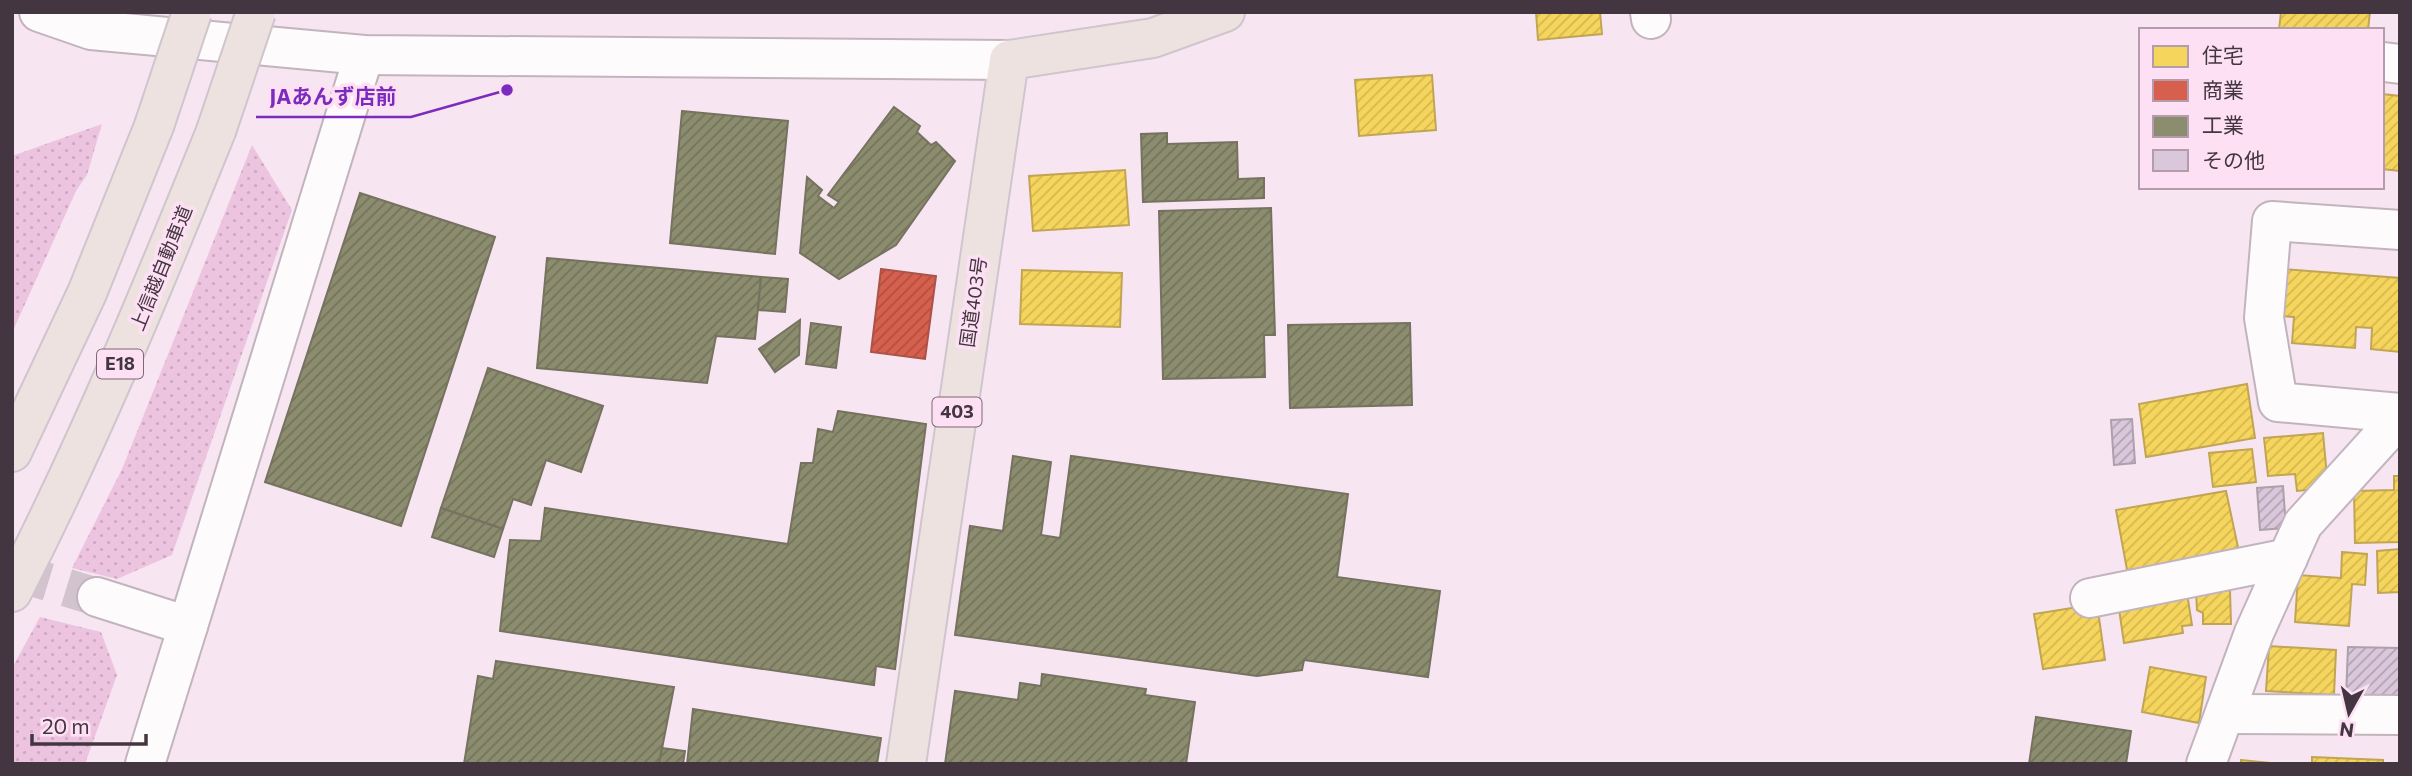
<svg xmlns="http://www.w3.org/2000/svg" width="2412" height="776" viewBox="0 0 2412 776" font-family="Commissioner,'Noto Sans JP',sans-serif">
<defs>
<pattern id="grass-dots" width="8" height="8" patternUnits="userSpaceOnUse" patternTransform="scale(1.75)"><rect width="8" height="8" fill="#edc4e0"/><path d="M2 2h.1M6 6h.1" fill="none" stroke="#cca9c1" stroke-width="1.8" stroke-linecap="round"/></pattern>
<pattern id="homes-hatch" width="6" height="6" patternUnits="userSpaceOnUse" patternTransform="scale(1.75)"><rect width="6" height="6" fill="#f6d55c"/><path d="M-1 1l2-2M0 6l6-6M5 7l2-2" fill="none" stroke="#d4b751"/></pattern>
<pattern id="shops-hatch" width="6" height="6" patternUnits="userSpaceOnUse" patternTransform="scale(1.75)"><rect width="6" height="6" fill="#d6604d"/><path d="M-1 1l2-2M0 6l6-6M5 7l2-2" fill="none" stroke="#af5041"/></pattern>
<pattern id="industry-hatch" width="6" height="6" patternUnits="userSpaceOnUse" patternTransform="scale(1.75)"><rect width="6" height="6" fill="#8c8c6e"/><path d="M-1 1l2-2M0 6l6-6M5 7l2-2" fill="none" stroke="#74735c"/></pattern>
<pattern id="building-hatch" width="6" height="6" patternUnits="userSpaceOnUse" patternTransform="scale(1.75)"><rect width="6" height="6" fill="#dac7db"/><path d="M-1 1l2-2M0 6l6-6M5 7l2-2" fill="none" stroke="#b2a2b3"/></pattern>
</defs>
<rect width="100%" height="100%" fill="#f7e6f1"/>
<!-- grass -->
<g fill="url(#grass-dots)">
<polygon points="102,124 87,175 76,191 12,333 12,156"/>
<polygon points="252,145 292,210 172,555 117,579 72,568 122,469"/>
<polygon points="40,617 101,632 117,675 85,764 12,764 12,668"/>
</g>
<!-- homes -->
<g fill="url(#homes-hatch)" stroke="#c1a554" stroke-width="2">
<polygon points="1536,12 1600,12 1602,34 1538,40"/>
<polygon points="2281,12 2370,12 2368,30 2279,30"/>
<polygon points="1432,75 1436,130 1359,136 1355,80"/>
<polygon points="2382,94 2400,96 2400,171 2382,169"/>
<polygon points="1125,170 1129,225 1033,231 1029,176"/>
<polygon points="2283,269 2400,278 2400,352 2371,349 2372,328 2356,327 2355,348 2292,343 2294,317 2280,316"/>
<polygon points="1022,270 1122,273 1120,327 1020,324"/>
<polygon points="2247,384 2255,438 2146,457 2139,404"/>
<polygon points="2323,433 2328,488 2297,491 2295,474 2268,476 2264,438"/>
<polygon points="2252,449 2256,482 2213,487 2209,453"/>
<polygon points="2394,476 2400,476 2400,542 2355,543 2354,491 2394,490"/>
<polygon points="2226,491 2239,552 2128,575 2116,510"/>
<polygon points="2400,549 2400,592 2378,593 2377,551"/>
<polygon points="2342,552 2367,554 2365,585 2352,584 2349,626 2295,622 2298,575 2341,578"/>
<polygon points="2230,590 2231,624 2203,624 2203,613 2197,610 2196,591"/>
<polygon points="2187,593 2192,625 2182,626 2183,633 2124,643 2118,602"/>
<polygon points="2097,604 2105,660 2043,669 2034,614"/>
<polygon points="2269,646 2336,650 2334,695 2266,691"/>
<polygon points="2150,667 2206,677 2199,723 2142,712"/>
<polygon points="2312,757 2383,760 2383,764 2312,764"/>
<polygon points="2241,760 2280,764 2241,764"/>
</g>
<!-- shops -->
<polygon fill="url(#shops-hatch)" stroke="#aa5349" stroke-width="2" points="881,269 936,276 925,359 871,352"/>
<!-- industry -->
<g fill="url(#industry-hatch)" stroke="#767260" stroke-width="2">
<polygon points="894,107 920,126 917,132 931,145 936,142 955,161 896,245 839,279 800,253 807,177 822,190 818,196 834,208 839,202 828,195"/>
<polygon points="682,111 788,121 775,254 670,243"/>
<polygon points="1167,133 1167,144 1237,142 1238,179 1264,178 1264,198 1143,202 1141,134"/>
<polygon points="360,193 495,237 401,526 265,482"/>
<polygon points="1271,208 1275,335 1264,335 1265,377 1163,379 1159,211"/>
<polygon points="547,258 761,277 755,339 716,336 707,383 537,368"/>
<polygon points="761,277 788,279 785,312 758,310"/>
<polygon points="800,320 799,355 775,372 759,349"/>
<polygon points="811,323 841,327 836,368 806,364"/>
<polygon points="1410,323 1412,405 1290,408 1288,325"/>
<polygon points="488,368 603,406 581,472 546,460 531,505 513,499 503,529 441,508"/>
<polygon points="838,411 926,424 895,669 876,666 874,685 500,631 510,540 541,541 545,508 788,544 801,463 813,463 818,429 833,432"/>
<polygon points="1013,456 1051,462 1041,535 1060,538 1071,456 1348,494 1337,577 1440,591 1428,677 1304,660 1302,670 1257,676 955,635 970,526 1003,531"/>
<polygon points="441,508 503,529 494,557 432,537"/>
<polygon points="496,661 674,687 659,764 464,764 478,676 493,679"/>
<polygon points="1042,674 1146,689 1145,695 1195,702 1186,764 945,764 955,691 1018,700 1020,683 1041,686"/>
<polygon points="693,709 881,738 877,764 687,764"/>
<polygon points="2036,717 2131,731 2126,764 2029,764"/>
<polygon points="662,748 685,751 683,764 659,764"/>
</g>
<!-- building -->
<g fill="url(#building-hatch)" stroke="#aca0ab" stroke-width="2">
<polygon points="2132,419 2135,463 2114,465 2111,420"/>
<polygon points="2283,486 2286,528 2260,530 2257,488"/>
<polygon points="2348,647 2400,648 2400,697 2346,697"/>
</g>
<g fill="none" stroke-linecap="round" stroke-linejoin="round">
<!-- minor-tunnel -->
<polyline stroke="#d3c3ce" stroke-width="38" stroke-dasharray="38 19" stroke-linecap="butt" points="12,571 97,597"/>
<!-- minor casing -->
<g stroke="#c2b4bd" stroke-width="42">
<g id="minor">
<polyline points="39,12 91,30 364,55 1009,60"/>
<polyline points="1650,12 1651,19"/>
<polyline points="2384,62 2400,64"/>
<polyline points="2400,230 2272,221 2264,318 2278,402 2400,413"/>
<polyline points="97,597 188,626 364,55"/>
<polyline points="2090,598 2288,558"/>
<polyline points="2225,714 2400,715"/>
<polyline points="145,764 188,626"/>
<polyline points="2206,764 2254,633 2303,524 2400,417"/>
</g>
</g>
<!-- highway casing -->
<g stroke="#cfc6cd" stroke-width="42">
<g id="highway">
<polyline points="12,452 87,293 154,126"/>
<path d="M12 592C89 442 153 287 216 131"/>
<polyline points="906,764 1009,60 1153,38 1225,12"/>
</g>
</g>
<!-- minor -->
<use href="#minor" stroke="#fefbfd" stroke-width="38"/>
<!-- highway -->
<use href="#highway" stroke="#eee2e1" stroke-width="38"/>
<!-- highway-bridge casing -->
<g stroke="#cfc6cd" stroke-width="42" stroke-linecap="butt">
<g id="highway-bridge">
<polyline points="154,126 192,12"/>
<polyline points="216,131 256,12"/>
</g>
</g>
<!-- highway-bridge -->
<use href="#highway-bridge" stroke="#eee2e1" stroke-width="38"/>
</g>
<g text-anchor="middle" stroke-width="7" stroke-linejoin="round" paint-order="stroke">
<!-- shield labels -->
<g fill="#fde0f4" stroke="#7c6976" stroke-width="2">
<rect x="97" y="349.5" width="46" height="29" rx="5"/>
<rect x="932.5" y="397.5" width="49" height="29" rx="5"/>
</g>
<g font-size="18" font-weight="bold" fill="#443640">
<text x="120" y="370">E18</text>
<text x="957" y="418">403</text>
</g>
<!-- street labels -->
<g font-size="19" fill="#443640" stroke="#fde0f4">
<text transform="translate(161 268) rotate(-68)" y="7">上信越自動車道</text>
<text transform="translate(973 302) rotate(-82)" y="7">国道403号</text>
</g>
</g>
<!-- callouts -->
<path fill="none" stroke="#7b2cbf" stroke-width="2.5" d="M507 90L411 117H256"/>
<circle fill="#7b2cbf" stroke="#fde0f4" stroke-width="2.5" cx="507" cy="90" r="7"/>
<g font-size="21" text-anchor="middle" font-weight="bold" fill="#7b2cbf" stroke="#fde0f4" stroke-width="7" stroke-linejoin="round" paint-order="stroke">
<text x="333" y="104">JAあんず店前</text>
</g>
<!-- border -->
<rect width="2412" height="776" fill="none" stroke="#443640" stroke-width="28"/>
<!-- legend -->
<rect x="2139" y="28" width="245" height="161" fill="#fde0f4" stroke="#b39cac" stroke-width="2"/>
<rect x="2153" y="46" width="35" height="21" fill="#f6d55c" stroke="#b39cac" stroke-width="2"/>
<text x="2202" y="63" font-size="21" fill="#443640">住宅</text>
<rect x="2153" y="80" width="35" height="21" fill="#d6604d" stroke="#b39cac" stroke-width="2"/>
<text x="2202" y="98" font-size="21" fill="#443640">商業</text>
<rect x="2153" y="116" width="35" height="21" fill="#8c8c6e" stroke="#b39cac" stroke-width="2"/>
<text x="2202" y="133" font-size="21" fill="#443640">工業</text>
<rect x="2153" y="150" width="35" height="21" fill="#dac7db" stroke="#b39cac" stroke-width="2"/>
<text x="2202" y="168" font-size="21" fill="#443640">その他</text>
<!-- north arrow -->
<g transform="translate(2349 713) rotate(188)" stroke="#fde0f4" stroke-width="5" paint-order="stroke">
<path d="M0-5L12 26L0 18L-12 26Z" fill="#443640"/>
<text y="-10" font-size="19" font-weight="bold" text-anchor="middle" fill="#443640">N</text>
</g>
<!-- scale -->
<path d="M32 734v10h114v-10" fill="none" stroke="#443640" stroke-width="3.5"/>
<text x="42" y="734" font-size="21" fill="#443640" stroke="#fde0f4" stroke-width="5" paint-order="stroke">20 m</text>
</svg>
